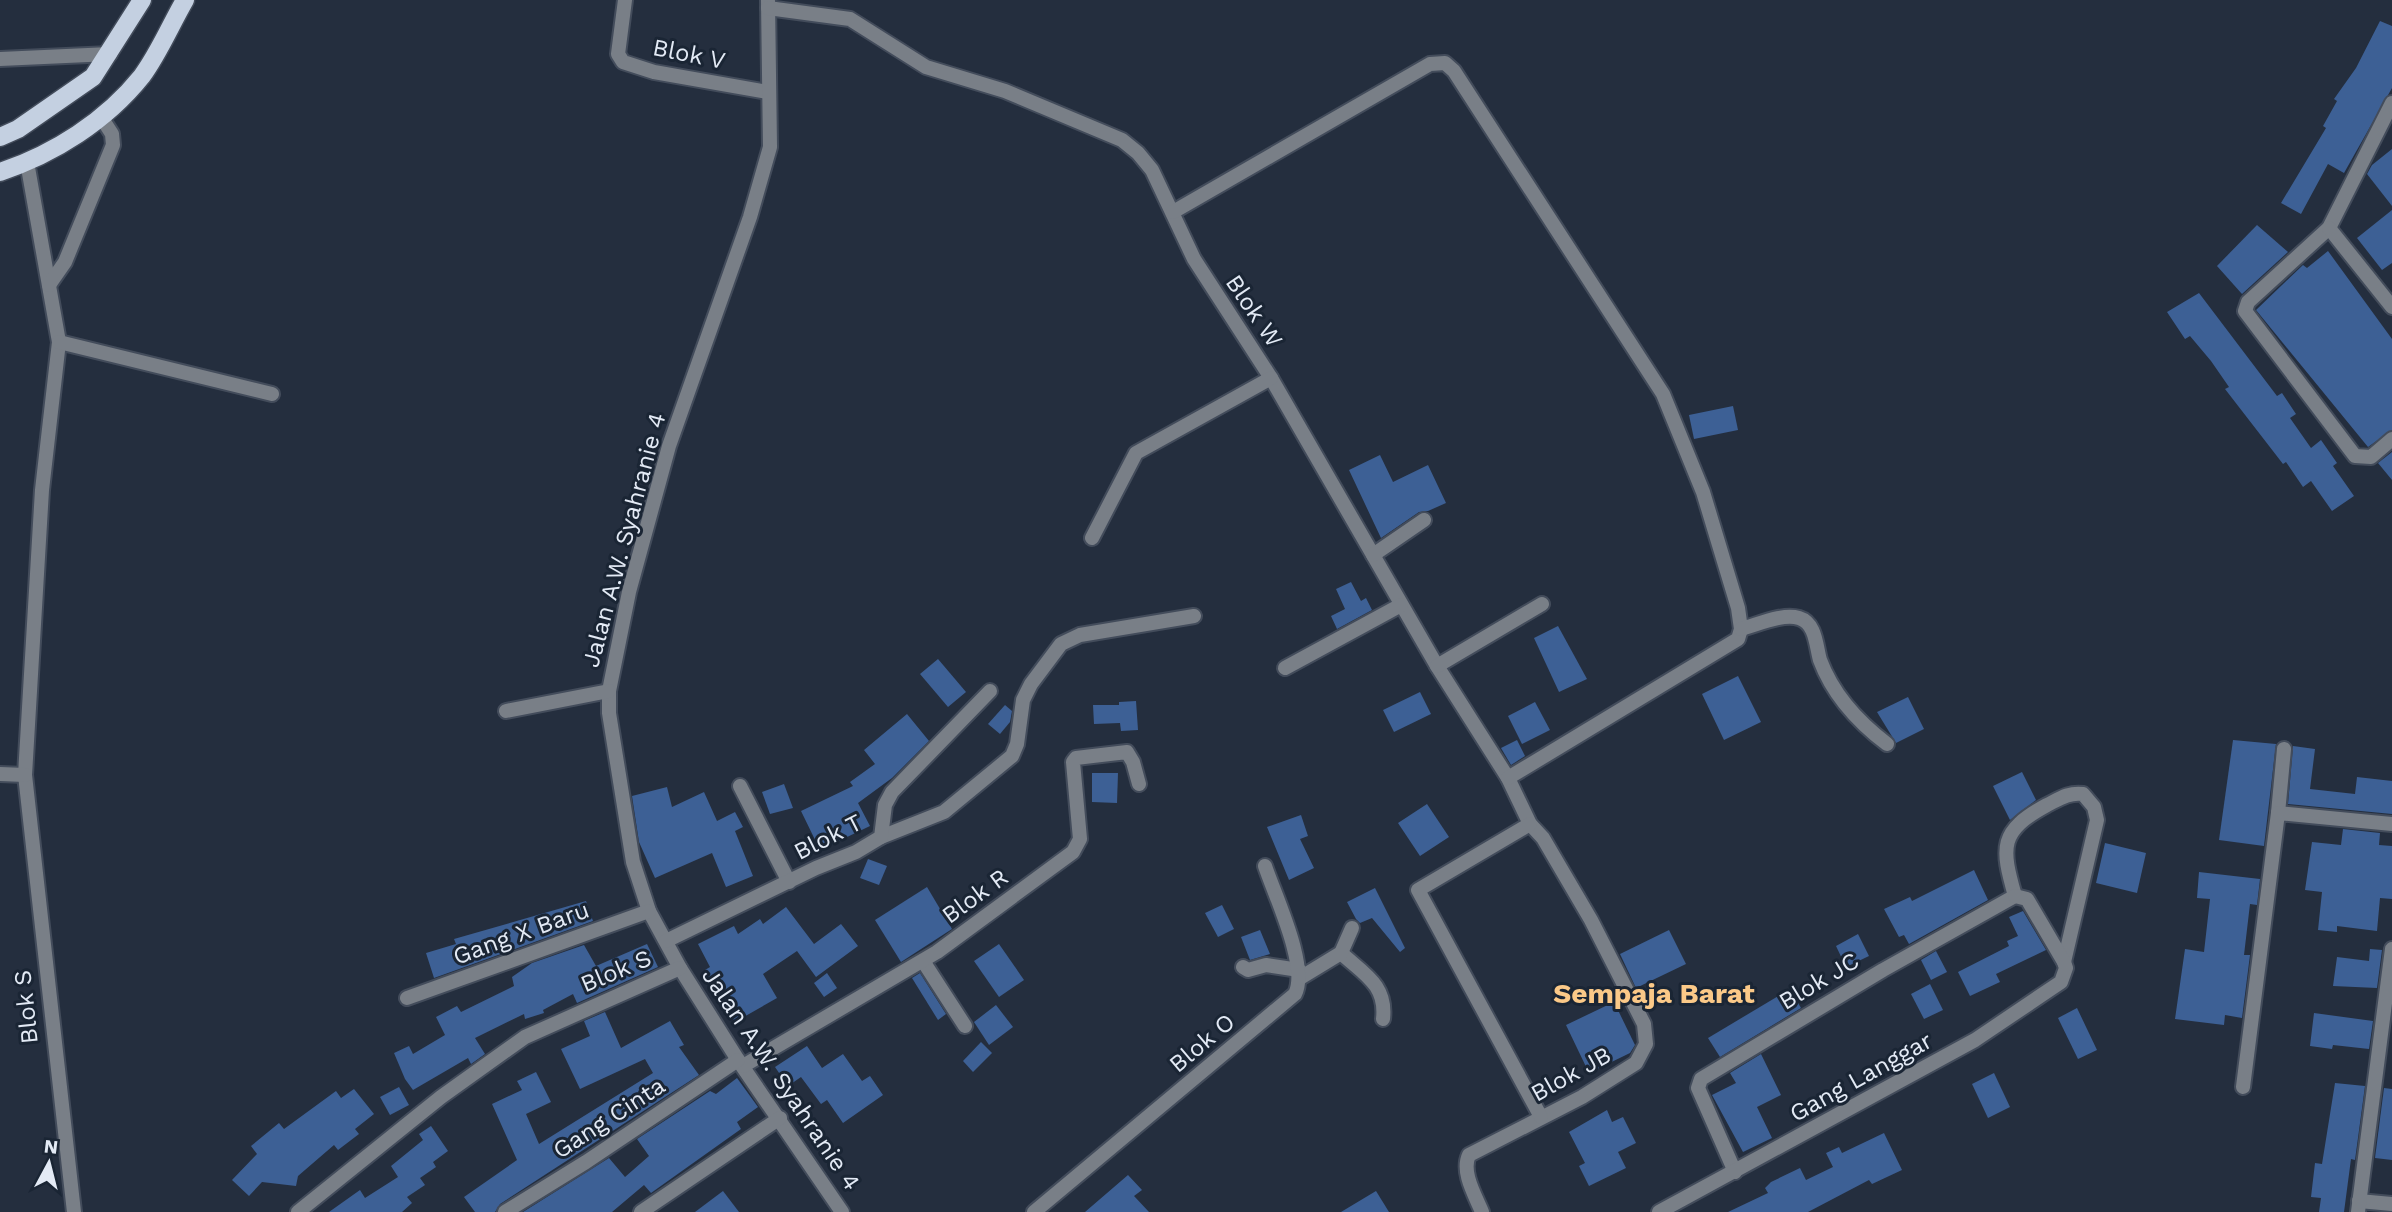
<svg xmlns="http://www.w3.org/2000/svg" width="2392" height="1212" viewBox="0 0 2392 1212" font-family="'Work Sans',sans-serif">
<rect width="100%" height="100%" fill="#242e3e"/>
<!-- building -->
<g fill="#3d6095">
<polygon points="2380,21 2392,26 2392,88 2344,173 2328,164 2301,214 2281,203 2326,128 2323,126 2337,101 2334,99 2356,68"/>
<polygon points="2392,149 2392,206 2367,174 2372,165"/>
<polygon points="2392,210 2392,263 2382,270 2357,238"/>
<polygon points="2257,225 2288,252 2242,294 2217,266"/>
<polygon points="2328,251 2392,339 2392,430 2368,447 2256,310 2303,265 2307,268"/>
<polygon points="2199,293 2277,396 2282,393 2296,414 2290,418 2311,448 2321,440 2337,463 2333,466 2354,496 2332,511 2311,481 2303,487 2286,462 2283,464 2225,389 2229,387 2211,361 2190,336 2185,339 2167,312"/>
<polygon points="1733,406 1738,430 1694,439 1689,415"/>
<polygon points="2392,452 2392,480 2378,463"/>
<polygon points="1380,455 1393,482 1428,465 1446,503 1428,511 1419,512 1381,538 1349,470"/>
<polygon points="1351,582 1361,601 1366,598 1372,610 1337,629 1331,616 1345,609 1336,589"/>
<polygon points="1558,626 1587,679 1559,692 1534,638"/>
<polygon points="938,659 966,692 948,707 920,674"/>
<polygon points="1738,676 1761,722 1724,740 1702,694"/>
<polygon points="1420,692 1431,714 1394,732 1383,710"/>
<polygon points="1908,697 1924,729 1896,743 1877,712"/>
<polygon points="1136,701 1138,730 1121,731 1120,723 1094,724 1093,705 1119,705 1119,702"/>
<polygon points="1535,702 1550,730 1522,744 1508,716"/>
<polygon points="1005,705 1012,711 1010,722 1000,734 988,724"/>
<polygon points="907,714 929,741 892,778 858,803 870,826 820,850 801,811 853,786 850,782 875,764 864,750"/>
<polygon points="1517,740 1525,756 1511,765 1501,748"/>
<polygon points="2233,740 2276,744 2264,846 2219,840"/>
<polygon points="2293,746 2315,749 2310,789 2355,794 2357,777 2392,781 2392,814 2288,804"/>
<polygon points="2022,772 2036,800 2010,820 1993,786"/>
<polygon points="1092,773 1118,773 1117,803 1092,802"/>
<polygon points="784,784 793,808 770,814 762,792"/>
<polygon points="667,787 672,807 704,792 717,821 735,812 743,827 735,831 753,876 726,887 712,853 655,878 639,842 632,796"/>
<polygon points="1427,804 1449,837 1420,856 1398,823"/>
<polygon points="1301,815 1308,836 1300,839 1314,868 1289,880 1267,827"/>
<polygon points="2343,829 2380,833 2379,845 2392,846 2392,899 2380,898 2377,931 2337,926 2337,932 2318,930 2322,892 2305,890 2312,842 2341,845"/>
<polygon points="2105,843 2146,853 2137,893 2096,883"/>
<polygon points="868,859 887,866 879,885 860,878"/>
<polygon points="1974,870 1988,900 1909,944 1904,935 1899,937 1884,909 1910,897 1912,901"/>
<polygon points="2199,872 2260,879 2257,905 2250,904 2244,955 2250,955 2242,1018 2225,1015 2224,1025 2175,1019 2185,949 2204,952 2210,899 2197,898"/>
<polygon points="927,887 952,929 901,962 875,920"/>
<polygon points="1375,888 1405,948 1400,952 1372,918 1360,923 1356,919 1347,902"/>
<polygon points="586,901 593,921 434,978 426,953 456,944 454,939"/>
<polygon points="1222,905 1234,929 1218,937 1205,913"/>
<polygon points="786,907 814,944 841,924 858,946 816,977 797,951 763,974 777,998 735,1022 717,989 714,990 705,970 710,967 698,944 734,926 738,934 760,919 763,924"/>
<polygon points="2023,911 2046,950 1996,974 2000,982 1970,996 1958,972 2009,946 2007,941 2018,936 2009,917"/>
<polygon points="1260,930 1270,954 1250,960 1241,937"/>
<polygon points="1669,930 1686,964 1636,988 1620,954"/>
<polygon points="1858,934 1869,956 1846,967 1836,946"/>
<polygon points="647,944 658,967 577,1003 573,994 543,1010 544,1013 525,1019 524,1014 475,1038 485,1054 471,1064 468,1058 413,1090 405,1079 394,1053 409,1046 413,1054 445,1035 436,1017 457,1006 461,1012 514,986 512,977 532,963 584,945 596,966"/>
<polygon points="999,944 1024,980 999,997 974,961"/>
<polygon points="2370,949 2382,950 2377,988 2333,986 2337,957 2369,961"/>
<polygon points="1936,951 1947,972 1931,980 1921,960"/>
<polygon points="827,973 837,988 824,997 814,983"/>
<polygon points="920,973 946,1014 938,1020 912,978"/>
<polygon points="1930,984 1943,1010 1924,1019 1911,994"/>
<polygon points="1790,989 1801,1008 1720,1057 1708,1038"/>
<polygon points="1614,1002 1635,1045 1630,1053 1589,1073 1566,1025"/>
<polygon points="996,1005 1013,1027 989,1045 974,1022"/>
<polygon points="2077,1008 2097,1050 2078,1059 2058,1018"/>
<polygon points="605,1012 621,1048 670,1021 684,1045 679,1047 699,1075 500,1204 495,1212 475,1212 464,1197 517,1160 492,1104 522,1090 517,1081 536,1072 551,1102 526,1114 539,1144 653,1073 645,1059 580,1089 561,1049 590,1036 584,1021"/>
<polygon points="2314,1013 2373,1021 2369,1049 2333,1045 2332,1049 2310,1046"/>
<polygon points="981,1042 992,1053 973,1072 963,1061"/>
<polygon points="807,1046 822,1068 843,1054 862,1081 870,1076 883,1095 843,1123 827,1100 821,1104 801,1077 788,1086 775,1067"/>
<polygon points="1761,1054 1781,1095 1757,1107 1772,1138 1743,1152 1712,1095 1736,1083 1730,1073"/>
<polygon points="1994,1073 2010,1107 1988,1118 1972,1084"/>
<polygon points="737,1078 758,1107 737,1122 741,1129 651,1193 644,1185 612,1212 523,1212 609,1158 625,1177 649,1156 637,1139 710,1091 716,1094"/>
<polygon points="2335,1083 2365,1086 2355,1160 2351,1159 2344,1212 2319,1212 2321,1198 2311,1197 2315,1163 2322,1164"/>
<polygon points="399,1087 409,1105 390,1115 380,1097"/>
<polygon points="2384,1088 2392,1089 2392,1160 2375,1158"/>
<polygon points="354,1089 374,1114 355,1129 359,1134 338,1150 334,1145 298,1176 296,1186 262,1182 249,1196 232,1180 257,1154 251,1146 279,1123 284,1129 336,1091 341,1098"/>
<polygon points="1607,1110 1612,1122 1623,1117 1636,1143 1618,1152 1626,1168 1589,1186 1579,1166 1585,1163 1569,1132"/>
<polygon points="431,1126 448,1151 433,1162 436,1167 420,1178 425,1185 407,1197 412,1203 402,1212 329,1212 360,1190 365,1198 398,1177 391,1166 423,1140 419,1134"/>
<polygon points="1884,1133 1902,1170 1872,1184 1869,1180 1808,1212 1728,1212 1768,1193 1765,1188 1771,1182 1800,1168 1806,1180 1833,1167 1826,1153 1839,1147 1842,1153"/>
<polygon points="1128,1175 1142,1190 1134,1196 1149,1212 1085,1212"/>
<polygon points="723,1191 739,1212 695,1212"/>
<polygon points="1376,1191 1389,1212 1341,1212"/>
</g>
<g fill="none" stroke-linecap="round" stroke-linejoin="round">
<!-- minor casing -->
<g stroke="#434c5b" stroke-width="18">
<g id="minor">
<polyline points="625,0 618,54 623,62 654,72 768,92"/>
<polyline points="768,1 770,147 750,217 669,446 629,592 609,691 609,713 633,862 649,911 680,968 738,1060 842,1212"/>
<path d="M768 8 850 19 926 67 1005 91 1122 140 1138 153 1152 170 1194 259 1271 378 1437 666 1508 778 1530 824 1543 838 1591 920 1644 1024 1646 1044 1636 1063 1582 1097 1469 1155C1461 1172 1475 1195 1482 1212"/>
<polyline points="0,59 110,54"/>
<polyline points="2392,103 2329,228 2248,302 2245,311 2355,456 2371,457 2392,439"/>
<polyline points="27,162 59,342 42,490 25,775 74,1212"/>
<polyline points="1173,212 1430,64 1445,63 1454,71 1663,394 1703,492 1738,608 1741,629 1738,639 1508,778"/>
<polyline points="2329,228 2392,307"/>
<polyline points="49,285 65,262 113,145 112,134 101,117"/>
<polyline points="59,342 272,394"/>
<polyline points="1092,538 1136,453 1271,378"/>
<polyline points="1373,555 1424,520"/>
<path d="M1741 629C1757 625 1782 613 1799 618 1816 623 1816 646 1820 660 1833 695 1858 722 1887 744"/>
<polyline points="1437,666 1542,604"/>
<polyline points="1285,668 1401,605"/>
<polyline points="506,711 609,691"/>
<polyline points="0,774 25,775"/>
<polyline points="740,786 789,882"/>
<polyline points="2278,813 2284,749"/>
<polyline points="1530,824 1418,890 1541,1117"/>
<polyline points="881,837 944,812 1012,756 1017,744 1023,700 1031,684 1061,644 1080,635 1194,616"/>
<path d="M2015 896C2001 847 1999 831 2047 805 2059 799 2069 792 2083 794L2094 807 2097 820 2064 962"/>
<polyline points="666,941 816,868 856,852 881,837 885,805 892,792 990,691"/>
<path d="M1341 953C1364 974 1387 985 1383 1019"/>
<polyline points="923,961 965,1026"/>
<polyline points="1243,967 1248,970 1266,965 1299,970"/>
<polyline points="1300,978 1341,953 1352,928"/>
<polyline points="407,998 649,911"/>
<polyline points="743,1066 937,952 1073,852 1080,839 1073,762 1076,758 1127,752 1133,762 1139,784"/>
<polyline points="2243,1087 2278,813 2392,824"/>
<polyline points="1735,1172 1698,1088 1701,1079 1883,970 2015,896"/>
<polyline points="2359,1201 2392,1204"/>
<polyline points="298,1212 441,1097 525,1037 680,968"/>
<polyline points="505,1212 586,1162 738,1060"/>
<polyline points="641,1212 780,1118"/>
<path d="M1034 1212 1295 994C1309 967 1275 896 1265 866"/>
<polyline points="1659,1212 1975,1040 2061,982 2066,968 2064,962 2027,899 2015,896"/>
<polyline points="2358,1212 2392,949"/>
</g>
</g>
<!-- primary casing -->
<g stroke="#434c5b" stroke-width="21">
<g id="primary">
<polyline points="0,137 18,129 93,77 142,0"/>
<path d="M0 172C54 154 106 121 142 76 159 53 171 24 185 0"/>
</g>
</g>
<!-- minor -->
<use href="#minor" stroke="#797f87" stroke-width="14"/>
<!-- primary -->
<use href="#primary" stroke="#c4d0e1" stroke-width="18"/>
</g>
<g text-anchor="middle" stroke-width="6" stroke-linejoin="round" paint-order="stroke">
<!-- street labels -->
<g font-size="24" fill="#e3eaf5" stroke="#1a2534">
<text transform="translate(689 54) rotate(11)" y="8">Blok V</text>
<text transform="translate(1254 311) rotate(56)" y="8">Blok W</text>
<text transform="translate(624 540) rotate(-75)" y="8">Jalan A.W. Syahranie 4</text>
<text transform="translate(828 837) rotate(-27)" y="8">Blok T</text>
<text transform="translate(975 896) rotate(-36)" y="8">Blok R</text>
<text transform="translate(521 933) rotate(-20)" y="8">Gang X Baru</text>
<text transform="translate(616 971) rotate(-23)" y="8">Blok S</text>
<text transform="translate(1819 981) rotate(-31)" y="8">Blok JC</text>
<text transform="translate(26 1007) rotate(-96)" y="8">Blok S</text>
<text transform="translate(1202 1043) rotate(-40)" y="8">Blok O</text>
<text transform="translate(1571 1074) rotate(-29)" y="8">Blok JB</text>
<text transform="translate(1861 1077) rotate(-29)" y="8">Gang Langgar</text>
<text transform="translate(781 1079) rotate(56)" y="8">Jalan A.W. Syahranie 4</text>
<text transform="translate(609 1118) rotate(-33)" y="8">Gang Cinta</text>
</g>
<!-- quarter labels -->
<g font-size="28" font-weight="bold" fill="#fbc988" stroke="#1a2534">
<text x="1654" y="1003">Sempaja Barat</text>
</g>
</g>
<!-- north arrow -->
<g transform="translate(49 1163) rotate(7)" stroke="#1a2534" stroke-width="5" paint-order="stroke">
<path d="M0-5L12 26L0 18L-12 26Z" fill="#e3eaf5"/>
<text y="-10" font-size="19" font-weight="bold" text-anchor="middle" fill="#e3eaf5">N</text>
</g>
</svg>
